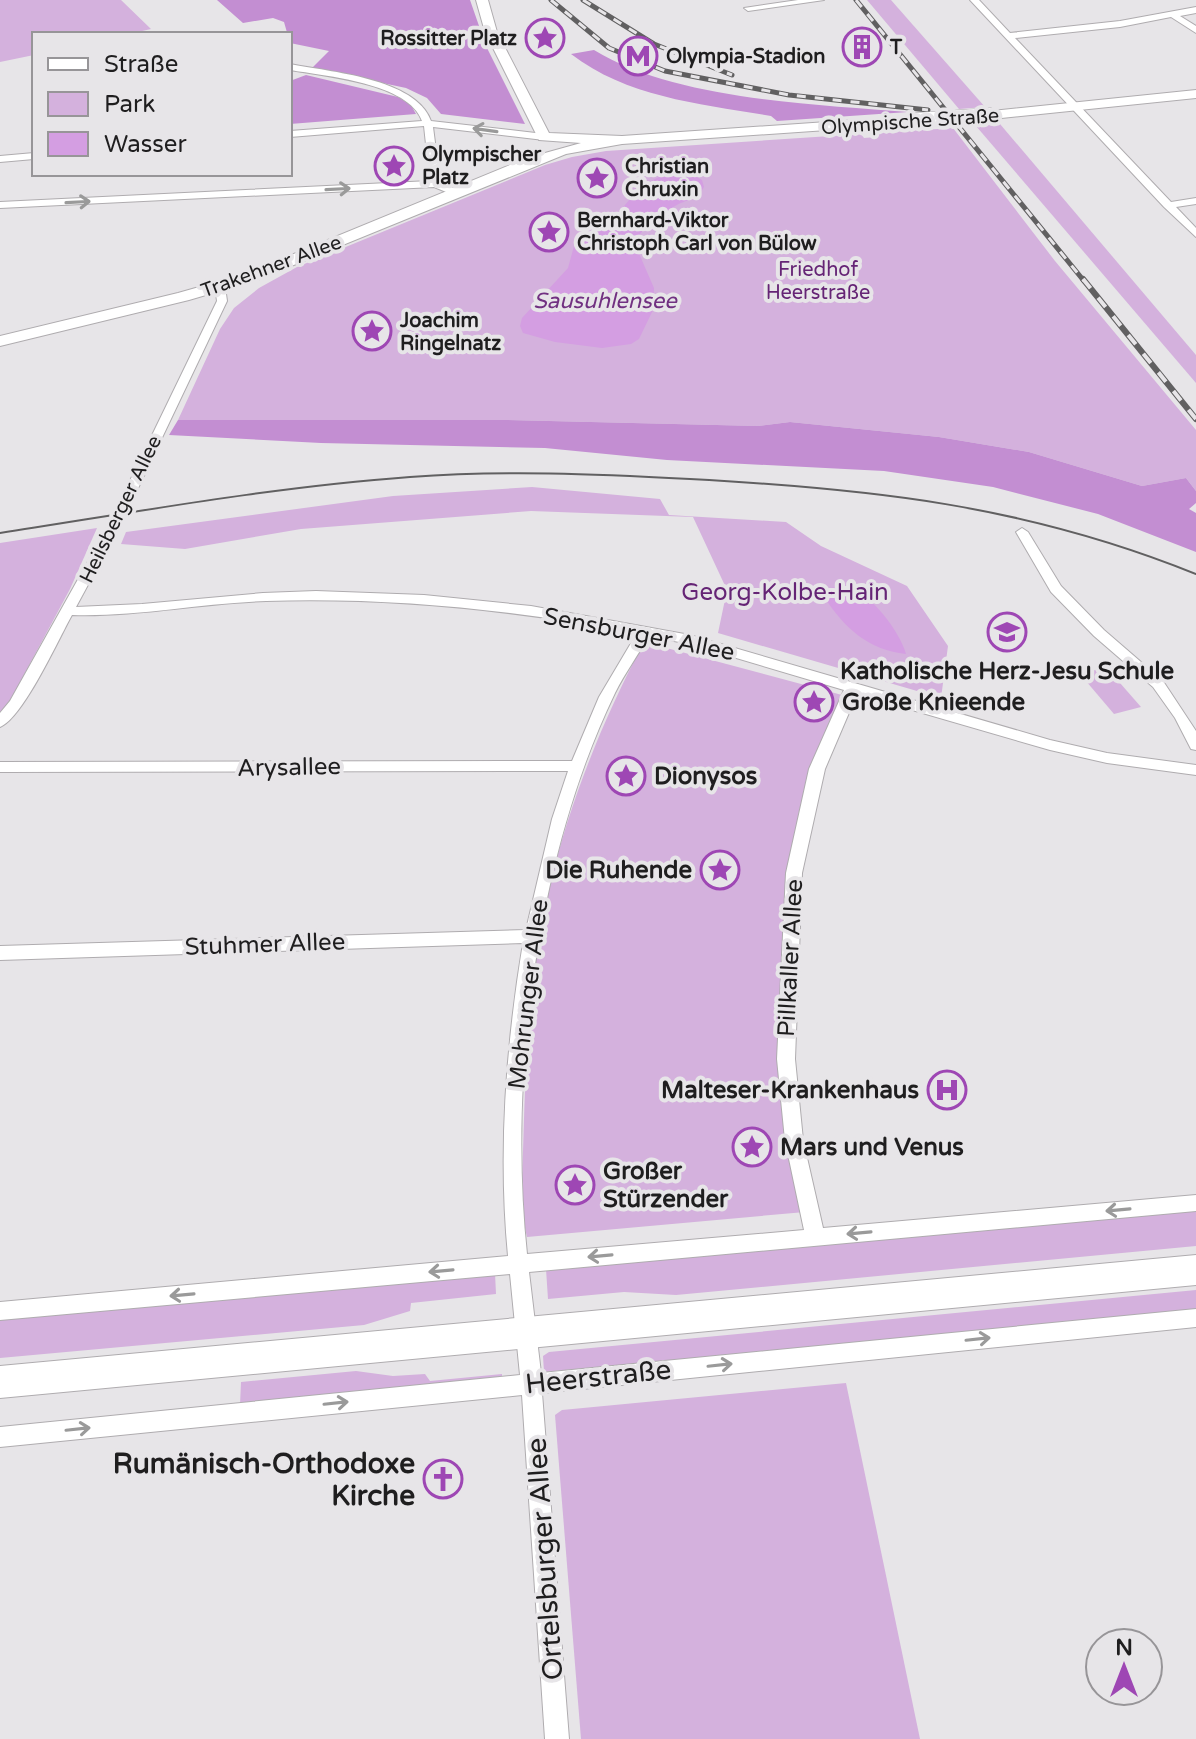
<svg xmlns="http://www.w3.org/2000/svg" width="1196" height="1739" viewBox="0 0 1196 1739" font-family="'Varela Round',sans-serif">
<rect width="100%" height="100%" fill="#e7e5e8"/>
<!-- green -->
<g fill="#d4b1dd">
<polygon points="0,0 121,0 151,29 129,34 34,34 34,55 0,62"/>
<polygon points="867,0 891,0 985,107 959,109"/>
<polygon points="1000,124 1196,355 1196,383 976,126"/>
<polygon points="953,128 1055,261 1196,430 1196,491 1186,478 1142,486 1029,452 939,437 790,422 758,426 508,420 178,420 220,329 234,308 259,288 297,267 545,165 572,157 606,151 861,134 864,138 876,137 875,133"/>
<polygon points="532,487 660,499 669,515 786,522 821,546 907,586 948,646 941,698 718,633 727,590 693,517 531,511 301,529 185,549 121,544 126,532 393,496"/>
<polygon points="97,528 70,589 10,701 0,712 0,543"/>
<path d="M644 642 842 695 814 764 799 811 789 871 780 1006 805 1212 527 1237 521 1209C524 1142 524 1074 530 1007 541 878 584 755 644 642Z"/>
<polygon points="1106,667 1141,707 1114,714 1080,674"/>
<polygon points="1196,1209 1196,1246 676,1295 624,1292 548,1299 546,1269"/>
<polygon points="495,1273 496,1294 411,1303 410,1311 364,1325 0,1358 0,1319"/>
<polygon points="1196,1290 1196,1311 544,1372 543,1356 549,1352"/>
<polygon points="356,1371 393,1376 425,1374 430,1381 502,1374 502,1379 240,1405 241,1382"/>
<polygon points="846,1383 920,1739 581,1739 555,1415 562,1410"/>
</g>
<!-- forest -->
<g fill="#c38ed2">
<polygon points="217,0 470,0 486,46 525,124 441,114 427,98 406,88 312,68 329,51 290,43 284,22 273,18 243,23"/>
<path d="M594 50C676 100 812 104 908 112L777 121 771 116C702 104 628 98 571 54Z"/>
<polygon points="306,75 398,97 411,105 416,114 290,124 290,81"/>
<polygon points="178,420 508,420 758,426 790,422 939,437 1029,452 1142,486 1186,478 1196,491 1196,503 1189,509 1196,513 1196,552 1098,514 993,487 884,471 667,460 545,448 321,443 169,435"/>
</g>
<!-- water -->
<g fill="#d49ee2">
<path d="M665 174H692L702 180 704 187C696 202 684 199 672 208 658 217 643 228 634 242L654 288 653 310 639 339 631 344 602 348 555 342 523 333 520 326 522 318 568 268 574 246 609 224 630 199 651 181Z"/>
<path d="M847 586C871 594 899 630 906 654 869 650 845 629 825 598L830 588Z"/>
</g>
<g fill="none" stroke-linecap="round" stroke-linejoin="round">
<!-- street casing -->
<g stroke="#afacaf" stroke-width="2">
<g id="street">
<polygon points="798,0 824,0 748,11 744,8"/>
<polygon points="970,0 979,0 1010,33 1120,21 1196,7 1196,13 1180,16 1196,26 1196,33 1171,17 1120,27 1015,38 1171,202 1196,198 1196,204 1176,207 1196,228 1196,237 1164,207"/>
<path d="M290 64C329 72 416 78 431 121L544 134 549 137 544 140 433 127 440 182 460 191 461 193 456 196 434 187 0 208V202L430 181 424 126 290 137V131L422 121C409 83 325 76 290 70Z"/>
<polygon points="34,153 34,159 0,162 0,156"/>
<path d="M220 284 225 287 227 301 122 522 76 607 142 604 263 593 316 591 424 595 531 606 690 635 1050 740 1107 753 1196 765V775L1107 763 1050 750 857 694 825 769 802 873 795 1059 803 1140 823 1228 1196 1195V1211L529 1272 541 1373 1196 1309V1327L542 1393 569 1739H545L522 1395 0 1447V1427L520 1375 510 1274 0 1320V1302L508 1256C498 1152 506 1045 523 943L0 960V946L526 930 552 819 568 771 0 772V762L572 761 599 697 637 633C514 610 391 597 266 601 201 603 137 617 72 615 58 640 23 718 0 727V713L10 701 110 522 217 301 215 287ZM649 636 689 644 844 690 809 769 786 873 777 1059 785 1140 804 1230 527 1254C508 1077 537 854 615 693 625 673 638 655 649 636Z"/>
<polygon points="1022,528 1028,532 1061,586 1104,630 1163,681 1196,731 1196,750 1191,749 1175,718 1153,687 1094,636 1051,592 1016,532"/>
</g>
</g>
<!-- secondary casing -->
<g stroke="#afacaf" stroke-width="2">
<g id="secondary">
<polygon points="476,0 488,0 497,32 549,133 622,136 914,116 921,120 914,124 622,144 566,154 257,280 189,300 0,346 0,336 178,293 245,274 527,158 581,143 539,140 485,32"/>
<polygon points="1196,90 1196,98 992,119 985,115 992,111"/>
</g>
</g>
<!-- primary casing -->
<g stroke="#afacaf" stroke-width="2">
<polygon id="primary" points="1196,1255 1196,1285 0,1398 0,1366"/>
</g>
<!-- street -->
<use href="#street" fill="#fff" fill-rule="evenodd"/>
<!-- secondary -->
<use href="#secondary" fill="#fff" fill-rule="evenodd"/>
<!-- primary -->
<use href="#primary" fill="#fff" fill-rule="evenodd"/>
<!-- tram -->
<path stroke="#616061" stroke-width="2" d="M0 533C136 512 273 487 410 477 503 470 597 474 690 479 872 489 1025 505 1196 574"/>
<!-- rail-far1 casing -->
<g stroke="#616061" stroke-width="5">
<g id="rail-far1">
<polyline points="551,0 609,48 665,71 789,95 928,110"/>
<polyline points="583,0 654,44 732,75"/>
<polyline points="856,0 1084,281"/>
</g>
</g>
<!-- rail casing -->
<g stroke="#616061" stroke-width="6">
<polyline id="rail" points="1083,279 1196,419"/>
</g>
<!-- rail-far1 -->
<use href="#rail-far1" stroke="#e7e5e8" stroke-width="3" stroke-dasharray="9" stroke-linecap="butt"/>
<!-- rail -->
<use href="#rail" stroke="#e7e5e8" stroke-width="4" stroke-dasharray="12" stroke-linecap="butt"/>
<!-- secondary-bridge casing -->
<g stroke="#afacaf" stroke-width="15" stroke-linecap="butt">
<polyline id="secondary-bridge" points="914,120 992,115"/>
</g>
<!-- secondary-bridge -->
<use href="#secondary-bridge" stroke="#fff" stroke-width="14"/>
</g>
<!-- one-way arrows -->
<defs><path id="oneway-shaft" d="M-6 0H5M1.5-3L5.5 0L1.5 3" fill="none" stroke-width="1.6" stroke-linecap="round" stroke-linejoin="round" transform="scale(2)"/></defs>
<g stroke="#9a9a9a">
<use href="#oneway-shaft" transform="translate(485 130) rotate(-172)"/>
<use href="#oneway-shaft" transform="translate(338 189) rotate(-3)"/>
<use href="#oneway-shaft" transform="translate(78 202) rotate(-3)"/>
<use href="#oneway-shaft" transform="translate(1118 1210) rotate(175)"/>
<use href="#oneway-shaft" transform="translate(859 1233) rotate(175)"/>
<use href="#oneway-shaft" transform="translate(600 1256) rotate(175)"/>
<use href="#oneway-shaft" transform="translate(441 1271) rotate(175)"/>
<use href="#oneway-shaft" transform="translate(182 1295) rotate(175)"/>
<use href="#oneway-shaft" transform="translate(978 1339) rotate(-6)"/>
<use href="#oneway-shaft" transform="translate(720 1365) rotate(-6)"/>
<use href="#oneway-shaft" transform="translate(336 1403) rotate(-6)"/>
<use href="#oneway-shaft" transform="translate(78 1429) rotate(-6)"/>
</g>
<!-- icons -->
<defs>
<g id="sight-ring" transform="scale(2)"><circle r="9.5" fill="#e7e5e8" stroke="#9e47b4" stroke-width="1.5"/><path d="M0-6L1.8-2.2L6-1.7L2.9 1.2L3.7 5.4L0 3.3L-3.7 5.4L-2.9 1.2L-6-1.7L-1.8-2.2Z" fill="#9e47b4"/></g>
<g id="building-ring" transform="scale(2)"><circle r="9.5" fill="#e7e5e8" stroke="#9e47b4" stroke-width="1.5"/><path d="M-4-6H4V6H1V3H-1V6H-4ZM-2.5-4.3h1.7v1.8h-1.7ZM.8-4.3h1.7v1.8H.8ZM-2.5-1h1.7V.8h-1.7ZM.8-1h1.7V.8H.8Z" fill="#9e47b4"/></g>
<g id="metro-ring" transform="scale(2)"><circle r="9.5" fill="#e7e5e8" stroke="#9e47b4" stroke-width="1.5"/><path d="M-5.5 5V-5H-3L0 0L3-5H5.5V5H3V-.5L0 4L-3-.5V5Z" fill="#9e47b4"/></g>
<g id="school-ring" transform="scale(2)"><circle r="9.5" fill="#e7e5e8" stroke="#9e47b4" stroke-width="1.5"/><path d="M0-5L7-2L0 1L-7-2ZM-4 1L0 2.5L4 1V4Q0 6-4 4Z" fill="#9e47b4"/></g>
<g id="hospital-ring" transform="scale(2)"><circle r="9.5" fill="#e7e5e8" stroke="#9e47b4" stroke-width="1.5"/><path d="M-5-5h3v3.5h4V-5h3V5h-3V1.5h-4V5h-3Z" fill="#9e47b4"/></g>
<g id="church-ring" transform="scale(2)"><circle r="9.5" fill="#e7e5e8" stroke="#9e47b4" stroke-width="1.5"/><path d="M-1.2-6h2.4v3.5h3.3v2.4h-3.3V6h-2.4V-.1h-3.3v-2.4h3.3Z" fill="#9e47b4"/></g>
</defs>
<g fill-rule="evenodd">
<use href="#sight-ring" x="545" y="38"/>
<use href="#building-ring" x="862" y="47"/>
<use href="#metro-ring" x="638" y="56"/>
<use href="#sight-ring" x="394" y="166"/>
<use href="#sight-ring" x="597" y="178"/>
<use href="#sight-ring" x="549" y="232"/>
<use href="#sight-ring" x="372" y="331"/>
<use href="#school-ring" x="1007" y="632"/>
<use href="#sight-ring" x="814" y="702"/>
<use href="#sight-ring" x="626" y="776"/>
<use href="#sight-ring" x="720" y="870"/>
<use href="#hospital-ring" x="947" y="1090"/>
<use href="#sight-ring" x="752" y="1147"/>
<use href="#sight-ring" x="575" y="1185"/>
<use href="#church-ring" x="443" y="1479"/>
</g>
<g text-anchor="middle" stroke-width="8" stroke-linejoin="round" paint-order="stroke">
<!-- far-poi labels -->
<g font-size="20" font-weight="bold" fill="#1f1e1f" stroke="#e7e5e8" text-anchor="start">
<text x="517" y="45" text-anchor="end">Rossitter Platz</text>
<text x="890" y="54">T</text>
<text x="666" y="63">Olympia-Stadion</text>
<text x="422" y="161">Olympischer<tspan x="422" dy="23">Platz</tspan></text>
<text x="625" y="173">Christian<tspan x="625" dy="23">Chruxin</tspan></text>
<text x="577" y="227">Bernhard-Viktor<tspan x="577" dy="23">Christoph Carl von Bülow</tspan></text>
<text x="400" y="327">Joachim<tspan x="400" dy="23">Ringelnatz</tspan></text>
</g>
<!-- far-street labels -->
<g font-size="20" fill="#1f1e1f" stroke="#e7e5e8">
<text transform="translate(910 121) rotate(-4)" y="7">Olympische Straße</text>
<text transform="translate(271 266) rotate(-20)" y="7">Trakehner Allee</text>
<text transform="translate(120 509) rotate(-64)" y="7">Heilsberger Allee</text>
</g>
<!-- far-park labels -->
<g font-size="20" fill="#652475" stroke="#e7e5e8">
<text x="818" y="276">Friedhof<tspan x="818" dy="23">Heerstraße</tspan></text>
</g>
<!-- far-water labels -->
<g font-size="22" font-style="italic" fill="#713181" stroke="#e7e5e8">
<text x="605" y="308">Sausuhlensee</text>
</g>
<!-- park labels -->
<g font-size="24" fill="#652475" stroke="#e7e5e8">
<text x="785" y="600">Georg-Kolbe-Hain</text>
</g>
<!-- street labels -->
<g font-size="24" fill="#1f1e1f" stroke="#e7e5e8">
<text transform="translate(639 634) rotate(11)" y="8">Sensburger Allee</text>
<text transform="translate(289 767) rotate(-1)" y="8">Arysallee</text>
<text transform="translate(265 944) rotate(-2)" y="8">Stuhmer Allee</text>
<text transform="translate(790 958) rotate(-87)" y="8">Pillkaller Allee</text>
<text transform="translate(528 994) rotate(-83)" y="8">Mohrunger Allee</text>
</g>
<!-- poi labels -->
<g font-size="24" font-weight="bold" fill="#1f1e1f" stroke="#e7e5e8" text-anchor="start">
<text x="1007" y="679" text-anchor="middle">Katholische Herz-Jesu Schule</text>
<text x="842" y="710">Große Knieende</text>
<text x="654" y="784">Dionysos</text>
<text x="692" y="878" text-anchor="end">Die Ruhende</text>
<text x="919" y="1098" text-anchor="end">Malteser-Krankenhaus</text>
<text x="780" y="1155">Mars und Venus</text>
<text x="603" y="1179">Großer<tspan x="603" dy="28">Stürzender</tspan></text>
</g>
<!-- near-street labels -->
<g font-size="28" fill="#1f1e1f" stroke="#e7e5e8">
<text transform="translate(598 1376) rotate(-6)" y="10">Heerstraße</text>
<text transform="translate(544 1559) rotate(-94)" y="10">Ortelsburger Allee</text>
</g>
<!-- near-poi labels -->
<g font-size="28" font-weight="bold" fill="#1f1e1f" stroke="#e7e5e8" text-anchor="end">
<text x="415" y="1473">Rumänisch-Orthodoxe<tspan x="415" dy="32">Kirche</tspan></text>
</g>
</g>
<!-- legend -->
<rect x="32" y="32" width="260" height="144" fill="#e7e5e8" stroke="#979598" stroke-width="2"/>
<rect x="48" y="58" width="40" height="12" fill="#ffffff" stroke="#979598" stroke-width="2"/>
<text x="104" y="72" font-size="24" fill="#1f1e1f">Straße</text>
<rect x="48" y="92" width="40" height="24" fill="#d4b1dd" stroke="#979598" stroke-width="2"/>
<text x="104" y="112" font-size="24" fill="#1f1e1f">Park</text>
<rect x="48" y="132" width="40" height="24" fill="#d49ee2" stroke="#979598" stroke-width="2"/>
<text x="104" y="152" font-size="24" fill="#1f1e1f">Wasser</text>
<!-- north arrow -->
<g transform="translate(1124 1667)"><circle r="38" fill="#e7e5e8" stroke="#979598" stroke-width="2"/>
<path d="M0-6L14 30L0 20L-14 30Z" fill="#9e47b4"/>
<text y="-12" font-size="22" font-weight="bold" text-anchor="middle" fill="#1f1e1f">N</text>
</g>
</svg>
